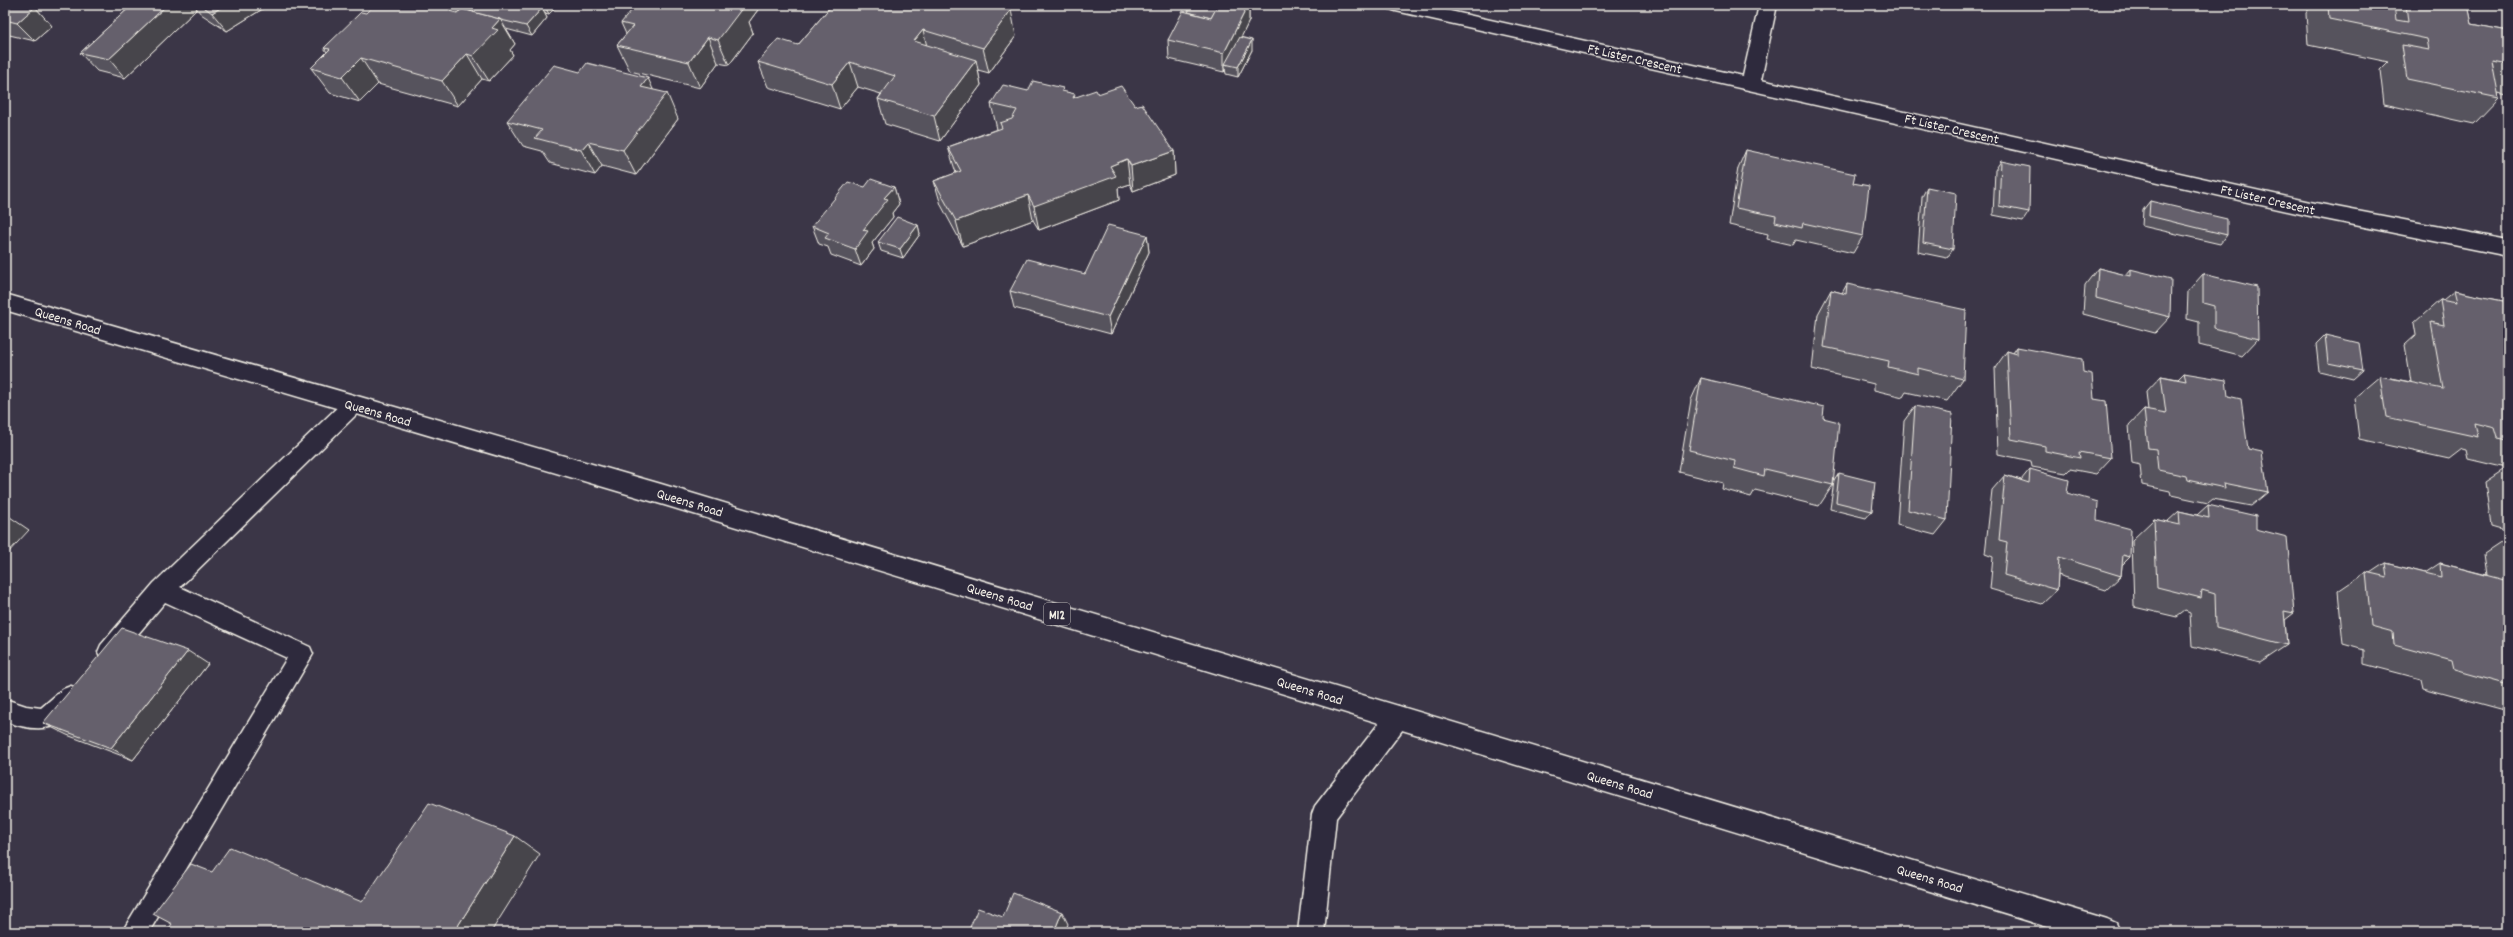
<svg xmlns="http://www.w3.org/2000/svg" width="2513" height="937" viewBox="0 0 2513 937" font-family="Dekko,sans-serif">
<rect width="100%" height="100%" fill="#3b3647"/>
<filter id="ink" filterUnits="userSpaceOnUse"><feTurbulence type="fractalNoise" baseFrequency=".025" numOctaves="2"/><feDisplacementMap in="SourceGraphic" scale="8" xChannelSelector="R" yChannelSelector="G"/><feConvolveMatrix kernelMatrix="1 2 1 2 8 2 1 2 1" color-interpolation-filters="sRGB"/></filter>
<g filter="url(#ink)">
<g fill="none" stroke-linecap="round" stroke-linejoin="round">
<!-- lane casing -->
<g stroke="#f4f1e8" stroke-width="3">
<g id="lane">
<polygon points="353,397 360,399 363,405 360,411 180,587 310,647 313,654 149,932 122,932 287,658 165,602 117,659 109,662 101,659 98,652 101,645 154,583 346,399"/>
<path d="M71 686 79 689 83 697C67 733 36 733 5 721V699L26 706 41 708 63 689Z"/>
<polygon points="1398,706 1406,709 1410,717 1406,725 1336,818 1324,932 1298,932 1312,814 1315,806 1390,709"/>
</g>
</g>
<!-- street casing -->
<g stroke="#f4f1e8" stroke-width="3">
<polygon id="street" points="1387,5 1423,5 1743,76 1759,5 1777,5 1761,80 2310,202 2508,240 2508,256 2310,216 1396,11 1390,9"/>
</g>
<!-- highway casing -->
<g stroke="#f4f1e8" stroke-width="3">
<polygon id="highway" points="5,294 661,484 2107,919 2116,923 2120,932 2064,932 661,504 5,310"/>
</g>
<!-- lane -->
<use href="#lane" fill="#2f2a3d" fill-rule="evenodd"/>
<!-- street -->
<use href="#street" fill="#2f2a3d" fill-rule="evenodd"/>
<!-- highway -->
<use href="#highway" fill="#2f2a3d" fill-rule="evenodd"/>
</g>
<!-- wall -->
<g fill="#57535d" stroke="#f4f1e8">
<polygon points="5,5 35,7 52,26 35,41 5,34"/>
<polygon points="132,5 269,5 227,31 201,14 197,9 125,78 97,71 80,53"/>
<polygon points="374,5 558,5 549,14 544,13 547,18 532,36 506,29 515,44 510,50 513,55 489,81 482,79 458,106 378,84 360,102 330,93 311,68 327,52 324,48 366,13"/>
<polygon points="832,5 1016,36 989,73 978,70 981,85 940,141 885,124 878,99 881,94 858,87 840,109 768,87 758,62 798,45"/>
<polygon points="1218,5 1249,5 1249,21 1241,37 1252,50 1238,77 1226,74 1225,69 1224,72 1169,59 1168,40 1188,12 1217,7"/>
<polygon points="2312,5 2468,5 2472,24 2508,31 2508,94 2507,95 2498,93 2499,98 2474,124 2384,104 2380,70 2388,62 2308,45 2306,13"/>
<polygon points="760,7 749,22 753,33 729,65 718,63 700,88 630,71 617,45 626,34 621,23"/>
<polygon points="653,90 678,119 636,175 602,166 595,175 550,163 542,151 523,146 507,121"/>
<polygon points="1028,91 1064,92 1075,97 1098,94 1135,106 1174,151 1175,175 1133,191 1130,184 1118,188 1119,200 1039,230 1033,220 963,246 941,205 934,181 956,173 948,147 997,129 991,104"/>
<polygon points="1746,150 1853,183 1863,236 1853,253 1796,240 1793,245 1767,239 1768,234 1729,225 1738,168"/>
<polygon points="2001,161 2029,212 2023,221 1993,215 1995,170"/>
<polygon points="865,187 894,187 899,204 892,213 893,217 872,243 874,249 861,266 831,255 828,247 819,244 812,226"/>
<polygon points="1927,187 1953,249 1947,258 1918,252 1922,197"/>
<polygon points="2150,201 2227,235 2220,244 2142,226 2143,210"/>
<polygon points="918,225 920,234 903,258 881,251 878,242"/>
<polygon points="1147,235 1149,252 1111,334 1014,308 1010,291 1085,274"/>
<polygon points="2098,268 2125,275 2130,269 2170,317 2155,333 2083,314 2085,285"/>
<polygon points="2203,274 2258,339 2242,356 2199,345 2199,322 2187,319 2188,291"/>
<polygon points="1847,284 1963,379 1947,401 1906,392 1903,397 1874,390 1874,384 1812,369 1818,314 1831,290 1842,293"/>
<polygon points="2454,291 2508,302 2508,531 2491,526 2485,482 2506,468 2468,459 2466,450 2462,449 2449,459 2359,439 2354,398 2380,376 2411,382 2405,345 2416,335 2414,323 2440,300 2443,300"/>
<polygon points="2325,335 2363,370 2353,379 2319,371 2316,344"/>
<polygon points="2017,347 2083,372 2094,399 2111,458 2096,474 2070,469 2066,473 2032,467 2031,461 1998,454 1995,368 2007,351 2013,353"/>
<polygon points="2184,373 2228,396 2248,449 2268,492 2251,506 2213,499 2208,503 2171,495 2170,491 2142,485 2140,465 2132,463 2129,425 2144,409 2148,410 2146,392 2161,376 2178,379"/>
<polygon points="1701,378 1823,418 1833,485 1819,506 1755,490 1751,497 1722,489 1723,483 1679,472 1691,400"/>
<polygon points="1915,406 1947,520 1935,535 1897,525 1904,421"/>
<polygon points="2030,469 2067,493 2097,520 2130,557 2122,565 2121,576 2106,590 2058,575 2057,590 2042,604 1990,589 1993,557 1985,554 1992,490 2005,475 2021,480"/>
<polygon points="1839,473 1872,511 1866,518 1830,509 1834,481"/>
<polygon points="2208,505 2256,529 2294,613 2285,620 2287,645 2260,663 2192,646 2190,613 2185,611 2177,617 2134,607 2132,540 2154,519 2167,522 2179,511 2197,515"/>
<polygon points="2508,538 2508,711 2423,688 2421,679 2364,664 2364,650 2343,644 2338,591 2366,572 2370,573 2385,563 2425,573 2440,563 2487,575 2484,554"/>
<polygon points="208,664 133,760 67,735 43,723"/>
</g>
<!-- shaded-wall -->
<g fill="#47444c" stroke="#f4f1e8">
<polygon points="167,5 194,5 197,9 125,78 109,59"/>
<polygon points="225,5 269,5 227,31 212,13"/>
<polygon points="477,5 490,5 469,13"/>
<polygon points="544,5 558,5 549,14"/>
<polygon points="733,5 759,5 760,7 749,22 753,33 729,65 718,40"/>
<polygon points="1248,5 1249,5 1249,21 1228,65 1225,64 1225,69 1224,72 1224,53"/>
<polygon points="35,7 52,26 35,41 17,23"/>
<polygon points="542,8 547,18 532,36 526,26"/>
<polygon points="1011,10 1016,36 989,73 983,48"/>
<polygon points="500,19 515,44 510,50 513,55 489,81 473,56 492,28"/>
<polygon points="923,30 929,55 914,41"/>
<polygon points="708,37 718,63 700,88 689,62"/>
<polygon points="1252,40 1252,50 1238,77 1238,67"/>
<polygon points="467,54 482,79 458,106 442,81"/>
<polygon points="361,58 378,84 360,102 342,77"/>
<polygon points="976,60 981,85 940,141 934,116"/>
<polygon points="850,62 858,87 840,109 832,84"/>
<polygon points="648,78 659,103 667,93 678,119 636,175 623,150 641,87"/>
<polygon points="588,142 602,166 595,175 581,150"/>
<polygon points="1174,151 1175,175 1133,191 1131,166"/>
<polygon points="1127,159 1130,184 1118,188 1119,200 1039,230 1034,206 1110,166"/>
<polygon points="894,187 899,204 892,213 893,217 872,243 874,249 861,266 855,249 863,230 884,198"/>
<polygon points="1028,195 1033,220 963,246 956,221"/>
<polygon points="918,225 920,234 903,258 900,249"/>
<polygon points="1147,235 1149,252 1111,334 1108,317"/>
<polygon points="7,515 29,530 5,556 5,517"/>
<polygon points="188,651 208,664 133,760 111,748"/>
<polygon points="515,836 540,854 491,932 454,932"/>
<polygon points="1062,912 1068,924 1065,932 1054,932"/>
</g>
<!-- building -->
<g fill="#65616c" stroke="#f4f1e8">
<polygon points="5,5 26,5 35,7 17,23 5,20"/>
<polygon points="132,5 167,5 109,59 80,53"/>
<polygon points="201,5 225,5 212,13"/>
<polygon points="374,5 440,5 452,8 449,11 457,13 462,9 500,19 492,28 498,30 473,56 467,54 442,81 361,58 342,77 311,68 330,49 324,48 361,12 366,13"/>
<polygon points="440,5 477,5 471,11 462,9 460,11"/>
<polygon points="479,5 529,5 542,8 526,26 501,20 500,19 473,12"/>
<polygon points="636,5 734,5 743,7 718,40 708,37 689,62 617,45 633,26 621,23"/>
<polygon points="832,5 992,5 1011,10 983,48 923,30 914,41 976,60 934,116 878,99 895,76 850,62 832,84 758,62 778,39 798,45"/>
<polygon points="1192,5 1207,5 1217,7 1211,18 1188,12"/>
<polygon points="1218,5 1248,5 1224,53 1168,40 1183,11 1211,18"/>
<polygon points="2328,5 2394,5 2396,20 2408,22 2406,5 2468,5 2472,24 2508,31 2508,64 2492,61 2499,98 2407,79 2402,45 2429,50 2427,39 2329,19"/>
<polygon points="1240,37 1252,40 1238,67 1225,64"/>
<polygon points="587,63 648,78 641,87 667,93 623,150 588,142 581,150 535,138 542,130 507,121 554,65 580,72"/>
<polygon points="1033,81 1063,88 1062,91 1075,94 1073,98 1096,90 1098,94 1121,86 1135,106 1142,104 1174,151 1131,166 1127,159 1110,166 1116,176 1034,206 1028,195 956,221 934,181 961,171 948,147 1002,128 1000,123 1012,119 1017,110 991,104 1003,85 1028,91"/>
<polygon points="1746,150 1855,174 1853,183 1869,186 1863,236 1803,223 1802,228 1775,222 1776,216 1736,208"/>
<polygon points="2001,161 2030,167 2029,212 1999,206"/>
<polygon points="871,179 894,187 884,198 888,199 863,230 868,231 855,249 825,238 829,233 812,226 848,182 865,187"/>
<polygon points="1927,187 1956,193 1953,249 1923,243"/>
<polygon points="2150,201 2227,219 2227,235 2149,216"/>
<polygon points="897,217 918,225 900,249 878,242"/>
<polygon points="1108,225 1147,235 1108,317 1010,291 1027,259 1085,274"/>
<polygon points="2098,268 2130,276 2130,269 2171,279 2170,317 2096,298"/>
<polygon points="2203,274 2257,287 2258,339 2214,328 2214,306 2203,303"/>
<polygon points="1847,284 1966,310 1963,379 1918,368 1918,374 1888,367 1889,361 1824,347 1831,290 1846,294"/>
<polygon points="2454,291 2508,302 2508,440 2498,438 2495,428 2475,423 2478,437 2386,417 2380,376 2443,389 2431,322 2444,325 2440,300 2457,303"/>
<polygon points="2325,335 2359,343 2363,370 2328,363"/>
<polygon points="2017,347 2082,359 2083,372 2092,374 2094,399 2106,401 2111,458 2079,452 2080,458 2045,451 2045,446 2011,439 2007,351 2017,354"/>
<polygon points="2184,373 2226,380 2228,396 2241,399 2248,449 2262,452 2268,492 2224,483 2225,488 2187,480 2186,476 2158,470 2156,449 2148,448 2144,409 2166,413 2161,376 2186,381"/>
<polygon points="1701,378 1824,407 1823,418 1839,422 1833,485 1765,469 1764,476 1734,468 1735,461 1689,450"/>
<polygon points="1915,406 1952,414 1947,520 1908,510"/>
<polygon points="2506,467 2508,468 2508,477"/>
<polygon points="2030,469 2069,480 2067,493 2098,502 2097,520 2131,529 2130,557 2123,555 2121,576 2059,557 2057,590 2004,575 2007,542 1999,540 2005,475 2029,483"/>
<polygon points="1839,473 1875,482 1872,511 1836,502"/>
<polygon points="2208,505 2256,516 2256,529 2287,537 2294,613 2284,611 2287,645 2216,627 2215,594 2202,590 2201,598 2157,587 2154,519 2180,525 2179,511 2209,518"/>
<polygon points="2385,563 2441,577 2440,563 2508,581 2508,685 2454,670 2452,661 2394,645 2393,632 2371,626 2366,572 2387,577"/>
<polygon points="122,628 188,651 111,748 43,723"/>
<polygon points="429,803 515,836 454,932 166,932 172,924 153,914 191,864 212,872 230,847 362,902"/>
<polygon points="1013,893 1062,912 1054,932 968,932 978,908 1003,917"/>
<polygon points="1175,929 1184,932 1174,932"/>
</g>
</g>
<g text-anchor="middle" stroke-width="3" stroke-linejoin="round" paint-order="stroke">
<!-- shield labels -->
<rect fill="#2f2a3d" stroke="#b9b5b5" stroke-width="1" x="1044" y="603" width="26" height="22" rx="3"/>
<g font-size="13" font-weight="bold" fill="#f4f1e8">
<text x="1057" y="619">M12</text>
</g>
<!-- street labels -->
<g font-size="14" fill="#f4f1e8" stroke="#2f2a3d">
<text transform="translate(1635 58) rotate(13)" y="5">Ft Lister Crescent</text>
<text transform="translate(1952 128) rotate(13)" y="5">Ft Lister Crescent</text>
<text transform="translate(2268 199) rotate(13)" y="5">Ft Lister Crescent</text>
<text transform="translate(68 320) rotate(17)" y="5">Queens Road</text>
<text transform="translate(378 412) rotate(16)" y="5">Queens Road</text>
<text transform="translate(690 502) rotate(17)" y="5">Queens Road</text>
<text transform="translate(1000 596) rotate(17)" y="5">Queens Road</text>
<text transform="translate(1310 690) rotate(17)" y="5">Queens Road</text>
<text transform="translate(1620 784) rotate(17)" y="5">Queens Road</text>
<text transform="translate(1930 878) rotate(17)" y="5">Queens Road</text>
</g>
</g>
<!-- margin -->
<rect width="2513" height="937" fill="none" stroke="#2f2a3d" stroke-width="20"/>
<rect x="10" y="10" width="2493" height="917" fill="none" stroke="#f4f1e8" stroke-width="1.5" filter="url(#ink)"/>
</svg>
